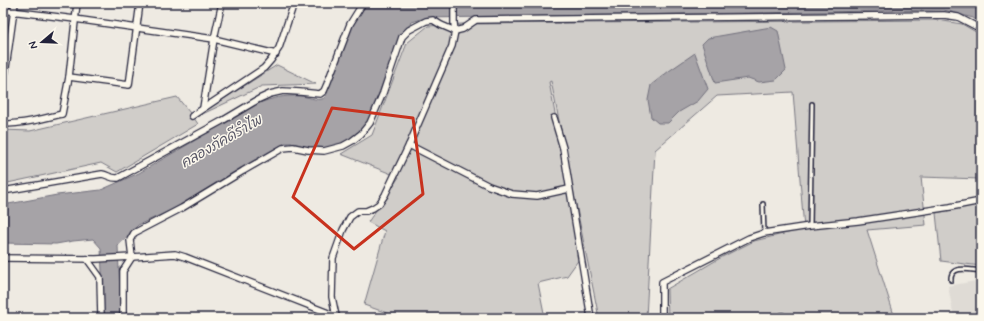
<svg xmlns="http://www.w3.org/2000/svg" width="984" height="321" viewBox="0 0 984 321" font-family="Mynerve,'Playpen Sans Thai',sans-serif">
<rect width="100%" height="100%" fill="#eeeae2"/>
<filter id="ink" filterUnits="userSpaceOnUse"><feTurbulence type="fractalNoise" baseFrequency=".025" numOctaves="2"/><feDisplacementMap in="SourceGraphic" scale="8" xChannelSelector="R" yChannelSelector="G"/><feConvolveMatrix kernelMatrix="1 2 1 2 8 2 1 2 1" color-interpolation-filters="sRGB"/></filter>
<g filter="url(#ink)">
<!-- built -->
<polygon fill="#dfdbd5" points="981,280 981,318 954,318 948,286"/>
<!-- green -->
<g fill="#d0cdc9" stroke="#797882">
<polygon points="937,20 962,24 981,35 981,177 980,179 921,177 926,225 867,230 893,312 894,318 668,318 667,289 722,257 754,241 804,229 793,92 717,96 655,150 646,318 599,318 551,81 549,82 582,255 567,276 538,283 545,318 389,318 390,314 364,305 385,231 368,222 399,177 341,154 372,135 407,43 428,26 462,24"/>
<polygon points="277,65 316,84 262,86 194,118 198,124 117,172 101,163 3,184 3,130 30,131 177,97 194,118"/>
<polygon points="981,204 981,266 941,261 936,213"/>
</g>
<!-- water -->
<g fill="#a6a3a7" stroke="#716f7c">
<path d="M364 3H981V23L973 18 944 10 425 18 412 22 399 38 371 116 363 129 356 136 347 142 335 146 321 149 306 147 293 143H285L244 166 172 210 138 225 118 246 121 318H104L101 248 93 239 73 241 56 244 3 243V205L57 195 101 190 139 173 257 104C272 98 285 95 300 96 306 96 317 101 322 99 326 98 327 93 328 89L352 24Z"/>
<polygon points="771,27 778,31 786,70 776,80 759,82 748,78 715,83 702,44 708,38"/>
<polygon points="695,53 708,89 698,101 679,112 668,123 658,123 651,117 648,100 651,85 669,71"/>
</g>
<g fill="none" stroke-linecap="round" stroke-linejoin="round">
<!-- service casing -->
<g stroke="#22223b" stroke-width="6">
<g id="service">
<polyline points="763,204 764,233"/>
<polyline points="810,226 812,104"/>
<path d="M951 280C950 264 971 270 981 271"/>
</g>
</g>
<!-- minor casing -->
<g stroke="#22223b" stroke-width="8">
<g id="minor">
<polyline points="3,10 75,19 214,39 276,54"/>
<polyline points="69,77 129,85 140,3"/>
<polyline points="3,89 15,3"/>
<polyline points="203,108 214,39 222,3"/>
<polyline points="192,116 264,68 271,60 279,48 294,3"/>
<polyline points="554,118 563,148 591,318"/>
<path d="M3 124C23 124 42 119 62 114L69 77 77 3"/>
<polyline points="409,145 489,186 512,194 537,196 569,189"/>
<path d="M3 191 102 174C108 175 112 179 118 178L222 121 259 99 270 94 283 91 300 92 320 94 324 91 327 84 350 24 363 3"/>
<polyline points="3,258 96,259 132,257 130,240 134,233 182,208 243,171 283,148 293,147 308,150 324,151 343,146 352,141 361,134 370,123 383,93 402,37 409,30 426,21 433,20 441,25 455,31 463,29 476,20 944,15 958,17 981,29"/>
<polyline points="87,259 100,277 101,318"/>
<polyline points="123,318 123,271 132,257 175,254 185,257 336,316"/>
<polyline points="338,318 336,316 332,297 333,258 343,230 350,217 358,211 366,211 373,208 379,204 385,195 409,145 452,46 455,31 454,23 454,3"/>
<polyline points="662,318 662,282 749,238 764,233 810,226 858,221 950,207 981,201"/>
<polyline points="782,318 782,316"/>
</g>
</g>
<!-- service -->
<use href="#service" stroke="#fbf7ec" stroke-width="3"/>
<!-- minor -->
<use href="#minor" stroke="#fbf7ec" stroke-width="5.5"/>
</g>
</g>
<!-- marked area -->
<path fill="none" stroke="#c8321e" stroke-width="3" stroke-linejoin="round" d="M332 108 413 118 423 194 354 249 293 197Z"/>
<g text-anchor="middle" stroke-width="3" stroke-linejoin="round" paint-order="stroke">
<!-- water labels -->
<g font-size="14" font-style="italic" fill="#575666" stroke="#fbf7ec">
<text transform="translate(221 141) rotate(-30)" y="5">คลองภัคดีรำไพ</text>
</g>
</g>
<!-- margin -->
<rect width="984" height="321" fill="none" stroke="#fbf7ec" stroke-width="16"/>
<rect x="8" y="8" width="968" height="305" fill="none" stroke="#22223b" stroke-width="1.5" filter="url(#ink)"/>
<!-- north arrow -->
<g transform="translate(42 42) rotate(251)" stroke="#fbf7ec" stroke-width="3" paint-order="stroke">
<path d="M0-3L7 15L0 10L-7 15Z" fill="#22223b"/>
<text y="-6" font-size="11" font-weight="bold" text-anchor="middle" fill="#22223b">N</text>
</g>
</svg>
